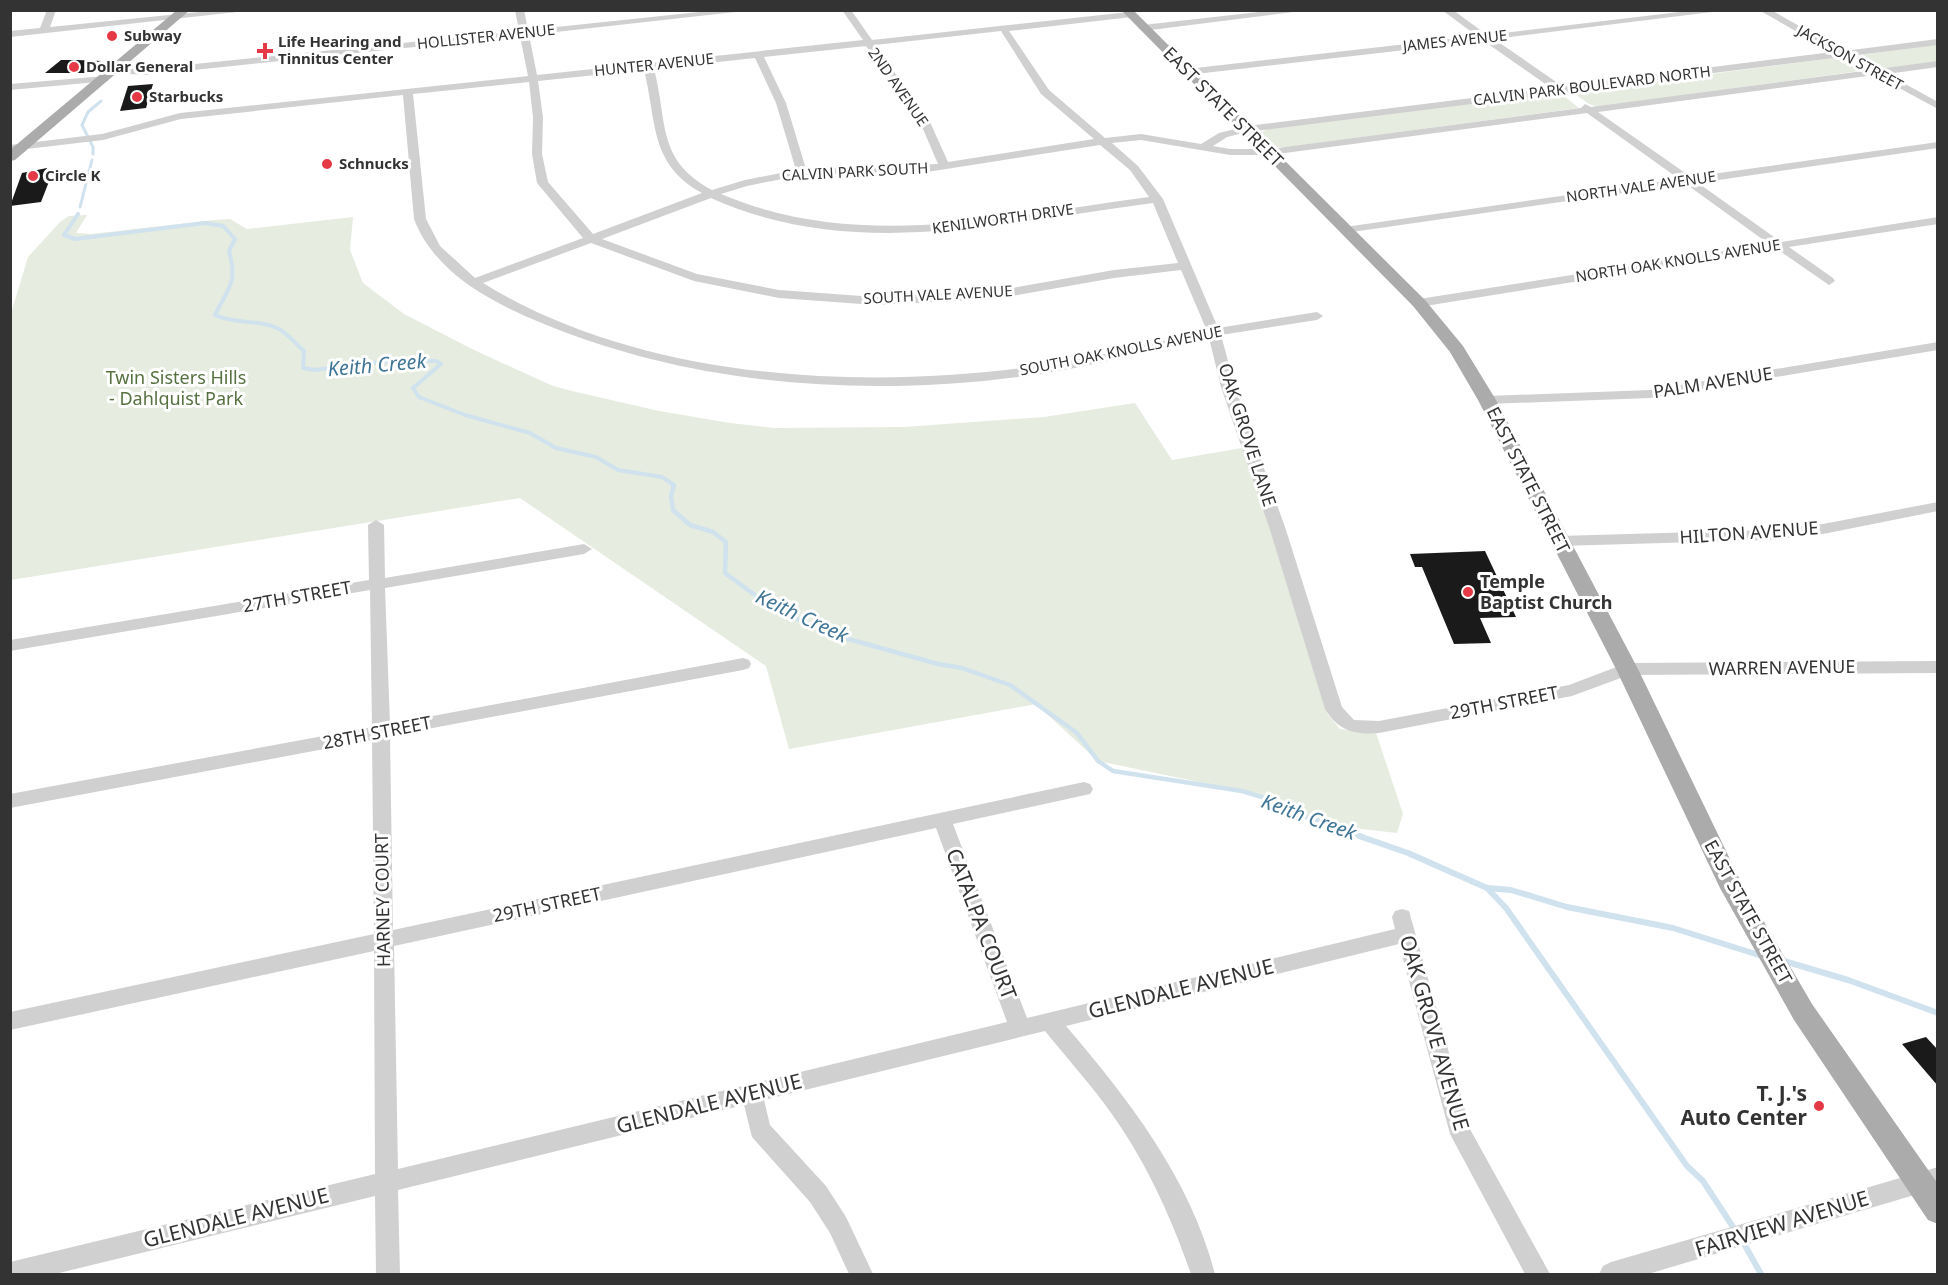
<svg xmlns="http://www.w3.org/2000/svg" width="1948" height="1285" viewBox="0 0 1948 1285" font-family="'Noto Sans',sans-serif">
<rect width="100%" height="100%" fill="#fff"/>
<!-- green -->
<g fill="#e6ecdf">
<polygon points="1937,44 1937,62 1879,69 1853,56"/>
<polygon points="1841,57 1866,70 1598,107 1589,104 1572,92"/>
<polygon points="1556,93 1564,96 1579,108 1288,147 1276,147 1261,133 1267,129"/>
<polygon points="87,215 76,233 91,234 214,220 230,219 247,229 353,217 350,250 363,283 404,314 474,350 553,386 572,391 659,411 730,423 774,428 904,427 1044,417 1135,403 1172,460 1242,448 1275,543 1328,715 1340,729 1376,733 1403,814 1397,833 1334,826 1242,791 1098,761 1036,704 789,749 766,666 520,498 11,580 11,313 28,257 61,221 69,216"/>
</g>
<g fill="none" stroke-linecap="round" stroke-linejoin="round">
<!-- stream-far3 -->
<g stroke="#cfe2ee" stroke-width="3">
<polyline points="93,154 93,147 82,125 88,112 101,101"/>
<polyline points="80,207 92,160"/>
</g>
<!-- stream-far2 -->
<path stroke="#cfe2ee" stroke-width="4" d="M78 214 64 235 75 239 205 223 223 226 235 239 229 251C238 284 228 288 215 315 236 325 261 319 279 329 288 334 296 344 304 351L303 368 315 370 387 361H436L441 364 413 388 419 397 465 415 530 433 556 448 596 457 618 470 662 477 674 485 673 487"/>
<!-- stream-far1 -->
<polyline stroke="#cfe2ee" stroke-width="4.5" points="674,486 671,496 673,510 690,525 713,532 726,542 725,573 759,598 790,616 841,637 938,664 962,668 1010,685 1077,733 1098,761 1113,771 1242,791 1272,800 1286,810 1364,837"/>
<!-- stream -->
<g stroke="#cfe2ee" stroke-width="6">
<polyline points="1359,836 1408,853 1487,888 1511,890 1567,907 1673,928 1762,956"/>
<polyline points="1487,888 1506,908 1687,1166 1703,1181 1735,1230"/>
<polyline points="1784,961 1848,980 1938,1013"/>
<polyline points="1743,1242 1761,1274"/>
</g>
</g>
<!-- building -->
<g fill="#1a1a1a">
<polygon points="61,60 77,60 102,61 87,73 45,73"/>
<polygon points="153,84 146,108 120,111 128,86"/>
<polygon points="47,168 44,179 50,179 41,202 10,206 22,173"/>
<polygon points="1485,551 1516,617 1480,618 1491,643 1454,644 1422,567 1415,567 1410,554"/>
<polygon points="1926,1037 1938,1050 1938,1086 1902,1044"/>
</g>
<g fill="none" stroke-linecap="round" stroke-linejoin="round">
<!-- minor -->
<g fill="#d0d0d0" fill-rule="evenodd">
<polygon points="47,10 56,10 50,27 219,10 255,10 10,37 10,31 40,28"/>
<path d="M515 10H524L528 30 718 10H753L529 35 537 75 863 40 842 10H851L872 40 1129 12 1132 13V17L1009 31 1049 90 1105 138 1141 134 1201 144 1219 133 1247 126 1551 88 1484 41 1187 75 1182 72 1187 69 1477 36 1442 10H1453L1487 35 1696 10H1728L1494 39 1562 86 1832 52 1759 10H1771L1844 51 1938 39V45L1569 91 1564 95 1559 93 1247 132 1227 137 1213 146 1230 149H1270L1581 108 1585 104 1591 107 1938 61V67L1887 74 1938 102V109L1875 75 1598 112 1691 177 1938 142V148L1698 183 1781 242 1938 217V224L1789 247 1833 278 1835 281 1829 285 1777 249 1419 307 1413 303 1419 299 1769 244 1686 184 1345 233 1339 230 1345 227 1679 179 1587 113 1270 155H1230L1141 140 1112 143 1138 166 1163 199 1218 328 1317 312 1323 316 1317 320 1221 335 1235 387 1286 530 1342 707 1354 720 1379 721 1569 685 1627 663 1938 661V673L1629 675 1572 696 1379 733C1355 735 1338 731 1325 709L1270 530 1221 387 1209 338C1159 349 1109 362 1058 371 889 399 704 390 544 324 493 303 435 274 414 219L403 95 181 119 103 140 10 151V145L102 134 180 113 528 76 520 36 146 75 115 73 110 70 115 67 146 69 519 31ZM1001 31 1041 94 1094 139 948 162 930 122 875 45ZM866 46 920 122 938 164 806 169 786 103 764 57ZM755 58 776 103 796 170 745 180 712 190C656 160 668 122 654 69ZM644 70C657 122 649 164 702 193L593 234 548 182 542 154 543 117 538 81ZM529 82 533 117 532 154 537 183 583 238 475 278 440 246 426 219 413 94ZM1100 145 1130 170 1149 197C1008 215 859 253 721 194L747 186 802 175 927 172ZM711 198C851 262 1007 222 1153 203L1178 263 1114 270 995 291 875 297 779 290 697 274 602 239ZM591 243 694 281 779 298 875 305 995 299 1114 278 1181 270 1207 331C1151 343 1095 358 1038 366 859 391 641 380 483 283Z"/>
<polygon points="1276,10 1309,10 1143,31 1138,28 1143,25"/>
<polygon points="105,76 108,77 108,81 10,90 10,84"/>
<polygon points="1938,342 1938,350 1650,398 1487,404 1480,400 1487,396 1650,390"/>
<polygon points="1938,502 1938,511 1823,534 1769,540 1559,546 1551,541 1559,536 1769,530 1823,524"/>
<path d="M376 520 384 525 385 578 584 544 592 549 584 554 385 588 390 724 743 658 749 660 751 664 749 668 743 670 390 736 393 930 1084 782 1090 784 1093 789 1090 794 953 824 1027 1018 1395 929 1392 917 1395 911 1402 909 1409 911 1471 1131 1550 1274H1525L1450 1134 1399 944 1066 1026C1129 1100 1190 1178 1215 1274H1191C1170 1214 1144 1157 1106 1106 1087 1080 1065 1056 1045 1031L764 1100 770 1125 826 1186 846 1217 873 1274H849L830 1233 810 1202 752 1137 744 1105 398 1190 400 1274H376L375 1196 55 1274H10V1262L375 1174 374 951 10 1030V1012L374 934 372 740 10 808V794L372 727 370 590 10 651V640L369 580 368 525ZM936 828 1007 1022 398 1169 394 946Z"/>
<polygon points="1938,1167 1938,1188 1648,1274 1599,1274 1603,1266 1611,1262"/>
</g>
<!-- major -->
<g fill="#ababab" fill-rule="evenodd">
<polygon points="177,10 190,10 15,160 10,161 10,150"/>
<polygon points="1121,10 1133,10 1425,300 1463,346 1496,400 1638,669 1742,884 1812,1004 1938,1184 1938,1224 1928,1220 1794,1020 1720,888 1616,669 1478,400 1450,352 1413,306"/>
</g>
</g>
<!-- markers -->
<g fill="#e63946" stroke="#fff" stroke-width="2">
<circle cx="112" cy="36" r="6"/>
<path d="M262 42h6v6h6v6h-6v6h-6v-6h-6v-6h6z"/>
<circle cx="74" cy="67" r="6"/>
<circle cx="137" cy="97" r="6"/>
<circle cx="327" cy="164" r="6"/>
<circle cx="33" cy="176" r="6"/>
<circle cx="1468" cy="592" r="6"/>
<circle cx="1819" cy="1106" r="6"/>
</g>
<g text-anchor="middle" stroke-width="6" stroke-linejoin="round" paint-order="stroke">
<!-- far-poi labels -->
<g font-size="15" font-weight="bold" fill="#333" stroke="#fff" text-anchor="start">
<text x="124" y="41">Subway</text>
<text x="278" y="47">Life Hearing and<tspan x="278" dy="17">Tinnitus Center</tspan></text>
<text x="86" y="72">Dollar General</text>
<text x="149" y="102">Starbucks</text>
<text x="339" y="169">Schnucks</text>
<text x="45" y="181">Circle K</text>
</g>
<!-- far-street labels -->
<g font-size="15" fill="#333" stroke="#fff">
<text transform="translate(486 37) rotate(-6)" y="5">HOLLISTER AVENUE</text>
<text transform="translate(1455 41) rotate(-6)" y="5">JAMES AVENUE</text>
<text transform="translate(1850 58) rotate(29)" y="5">JACKSON STREET</text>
<text transform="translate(654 65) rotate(-6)" y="5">HUNTER AVENUE</text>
<text transform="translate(1592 86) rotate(-7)" y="5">CALVIN PARK BOULEVARD NORTH</text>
<text transform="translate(898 87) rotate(55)" y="5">2ND AVENUE</text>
<text transform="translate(855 172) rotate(-3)" y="5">CALVIN PARK SOUTH</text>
<text transform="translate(1641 187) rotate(-8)" y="5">NORTH VALE AVENUE</text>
<text transform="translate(1003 219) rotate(-8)" y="5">KENILWORTH DRIVE</text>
<text transform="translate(1678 261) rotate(-9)" y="5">NORTH OAK KNOLLS AVENUE</text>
<text transform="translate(938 295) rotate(-3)" y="5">SOUTH VALE AVENUE</text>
<text transform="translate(1121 351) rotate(-11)" y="5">SOUTH OAK KNOLLS AVENUE</text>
</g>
<!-- street labels -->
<g font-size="18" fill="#333" stroke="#fff">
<text transform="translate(1223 107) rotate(45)" y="6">EAST STATE STREET</text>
<text transform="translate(1713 383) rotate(-9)" y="6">PALM AVENUE</text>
<text transform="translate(1247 435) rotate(72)" y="6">OAK GROVE LANE</text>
<text transform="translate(1528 480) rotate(63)" y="6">EAST STATE STREET</text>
<text transform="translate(1749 533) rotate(-4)" y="6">HILTON AVENUE</text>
<text transform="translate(297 597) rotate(-10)" y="6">27TH STREET</text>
<text transform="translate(1782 668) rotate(-1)" y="6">WARREN AVENUE</text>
<text transform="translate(1504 703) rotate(-11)" y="6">29TH STREET</text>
<text transform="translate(377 733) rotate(-11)" y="6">28TH STREET</text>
<text transform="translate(383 900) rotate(-91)" y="6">HARNEY COURT</text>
<text transform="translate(547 905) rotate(-12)" y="6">29TH STREET</text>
<text transform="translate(1748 912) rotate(61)" y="6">EAST STATE STREET</text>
</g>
<!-- park labels -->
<g font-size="18" fill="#56703f" stroke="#fff">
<text x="176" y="384">Twin Sisters Hills<tspan x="176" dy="21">- Dahlquist Park</tspan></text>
</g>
<!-- poi labels -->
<g font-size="18" font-weight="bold" fill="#333" stroke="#fff" text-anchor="start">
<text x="1480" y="588">Temple<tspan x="1480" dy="21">Baptist Church</tspan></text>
</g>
<!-- water labels -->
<g font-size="20" font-style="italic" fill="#3f7597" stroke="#fff">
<text transform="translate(377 365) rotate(-5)" y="7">Keith Creek</text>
<text transform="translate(802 616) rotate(25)" y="7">Keith Creek</text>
<text transform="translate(1309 817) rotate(20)" y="7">Keith Creek</text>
</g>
<!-- near-street labels -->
<g font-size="21" fill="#333" stroke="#fff">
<text transform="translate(981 924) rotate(69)" y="7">CATALPA COURT</text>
<text transform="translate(1181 989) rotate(-14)" y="7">GLENDALE AVENUE</text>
<text transform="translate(1434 1033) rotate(74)" y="7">OAK GROVE AVENUE</text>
<text transform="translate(709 1104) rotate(-14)" y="7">GLENDALE AVENUE</text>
<text transform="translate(236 1218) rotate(-14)" y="7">GLENDALE AVENUE</text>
<text transform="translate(1782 1224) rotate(-17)" y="7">FAIRVIEW AVENUE</text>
</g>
<!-- near-poi labels -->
<g font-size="21" font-weight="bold" fill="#333" stroke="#fff" text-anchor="end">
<text x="1807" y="1101">T. J.'s<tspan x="1807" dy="24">Auto Center</tspan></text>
</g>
</g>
<!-- border -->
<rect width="1948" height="1285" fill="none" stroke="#333333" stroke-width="24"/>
</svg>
